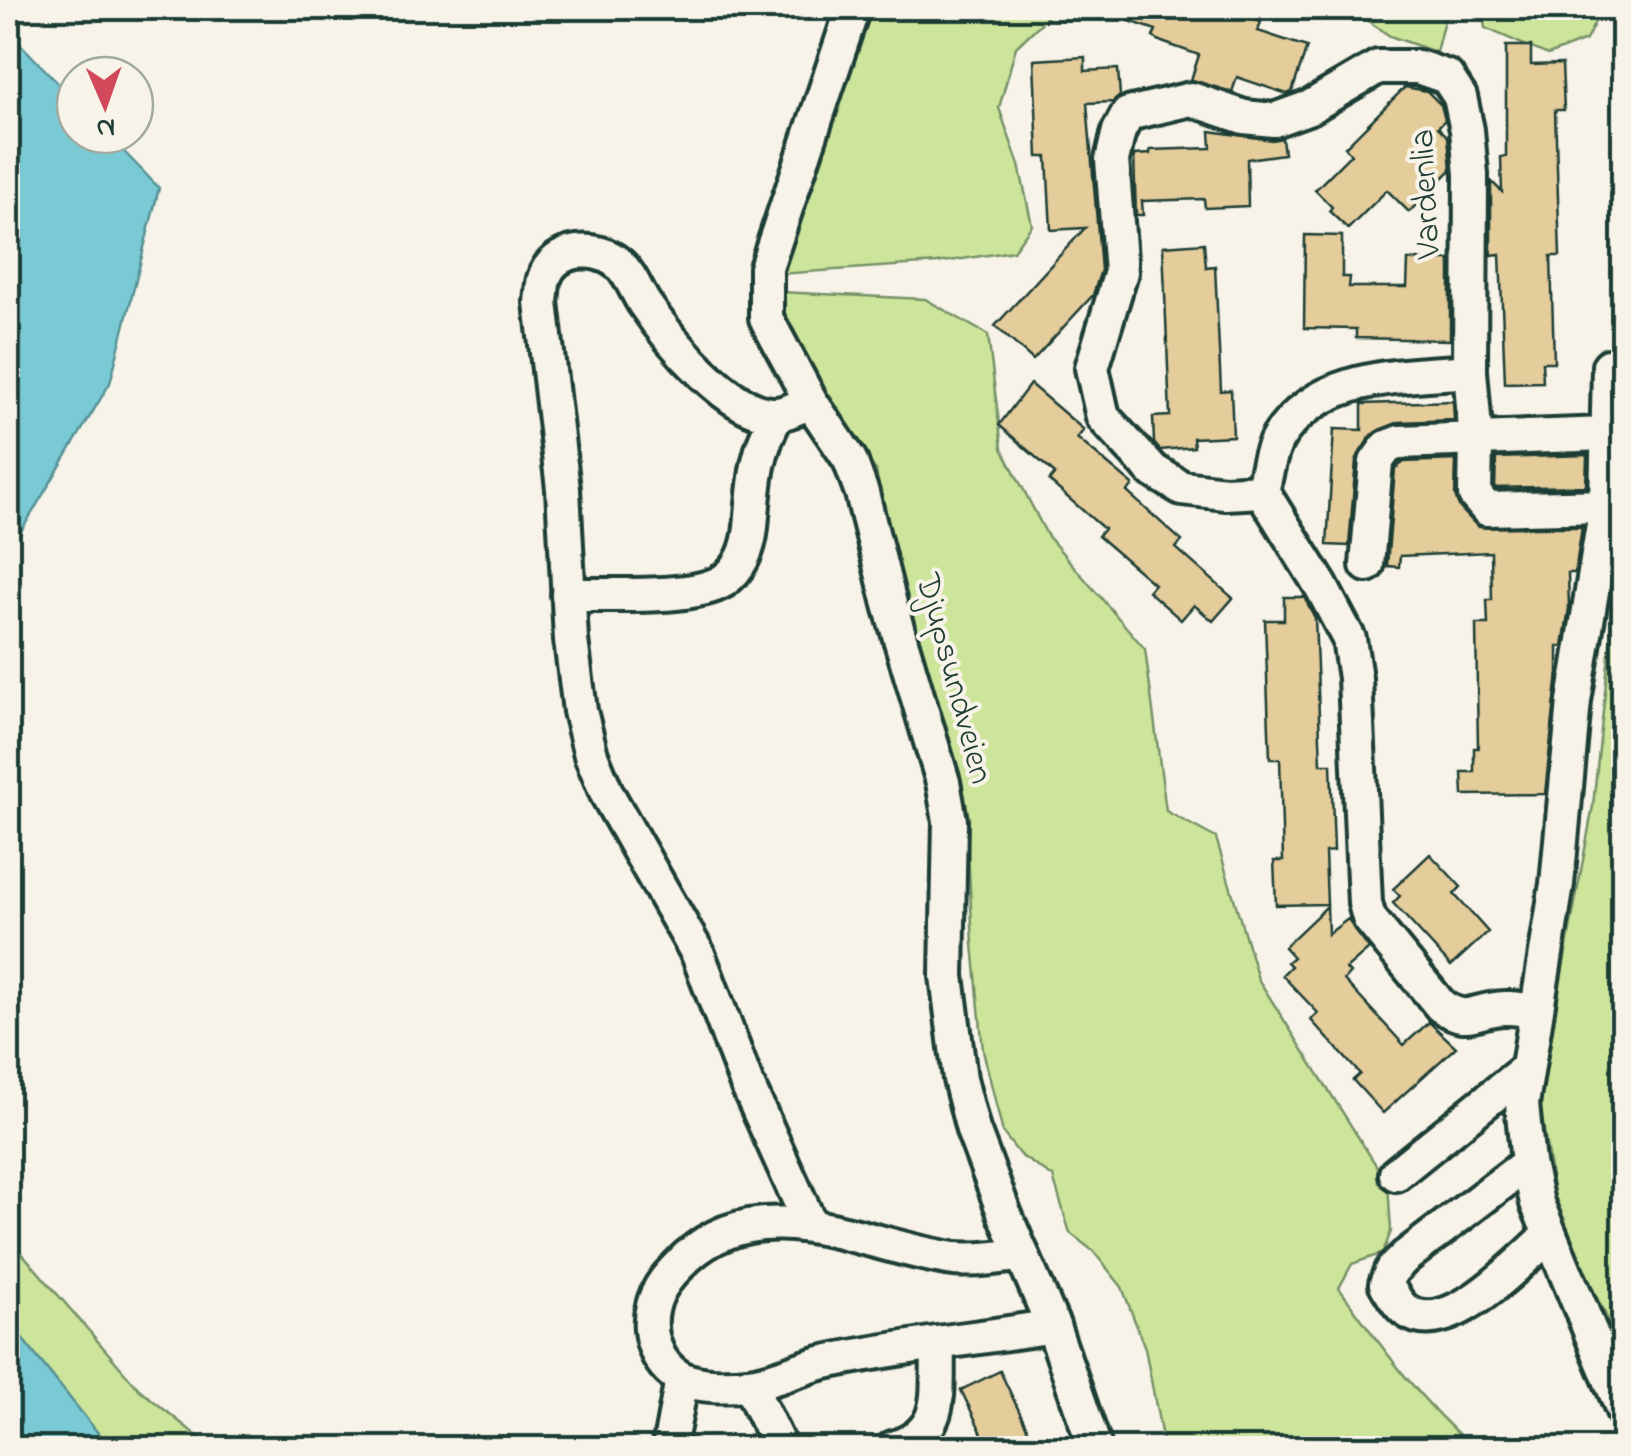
<svg xmlns="http://www.w3.org/2000/svg" width="1631" height="1456" font-family="'Indie Flower',sans-serif">
<style>
.green{fill:#cde59a;stroke:#769167;stroke-width:2.5}
.water{fill:#7acad5;stroke:#569295;stroke-width:2.5}
.building{fill:#e5cc9b;stroke:#1f3d34;stroke-width:2.5}
.lines{fill:none;stroke-linecap:round;stroke-linejoin:round}
.minor-casing{stroke:#1f3d34;stroke-width:40}
.minor{stroke:#f7f3e8;stroke-width:32}
.labels{text-anchor:middle;dominant-baseline:central;stroke-width:8;stroke-linejoin:round;paint-order:stroke}
.street-label{font-size:35px;fill:#1f3d34;stroke:#f7f3e8}
</style>
<rect width="100%" height="100%" fill="#f7f3e8"/>
<filter id="ink" filterUnits="userSpaceOnUse"><feTurbulence type="fractalNoise" baseFrequency=".01" numOctaves="2"/><feDisplacementMap in="SourceGraphic" scale="20" xChannelSelector="R" yChannelSelector="G"/><feConvolveMatrix kernelMatrix="1 2 1 2 8 2 1 2 1" color-interpolation-filters="sRGB"/></filter>
<g filter="url(#ink)">
<g class="green">
<path d="M 862,8 L 1057,8 L 1016,47 L 999,108 L 1019,165 L 1032,225 L 1013,251 L 937,263 L 779,274 Z"/>
<path d="M 1349,8 L 1447,8 L 1436,52 L 1390,36 Z"/>
<path d="M 1482,8 L 1601,8 L 1601,10 L 1586,40 L 1548,55 L 1485,28 Z"/>
<path d="M 779,292 L 925,299 L 988,335 L 1002,448 L 1047,535 L 1145,649 L 1166,811 L 1216,838 L 1258,979 L 1388,1184 L 1391,1231 L 1383,1253 L 1352,1264 L 1339,1288 C 1380,1345 1421,1403 1474,1448 L 1164,1448 L 1145,1348 L 1122,1287 L 1093,1251 L 1070,1233 L 1053,1177 L 1020,1155 L 1003,1133 L 983,1050 L 973,944 L 967,831 L 947,727 L 897,593 L 876,470 L 806,392 L 779,352 Z"/>
<path d="M 1623,521 L 1623,1359 L 1604,1311 L 1560,1233 L 1539,1098 L 1593,806 Z"/>
<path d="M 8,1224 L 15,1245 L 139,1389 L 212,1448 L 110,1448 L 8,1321 Z"/>
</g>
<g class="water">
<path d="M 8,31 L 75,101 L 75,135 L 108,135 L 159,188 L 110,383 L 8,553 Z"/>
<path d="M 8,1321 L 110,1448 L 8,1448 Z"/>
</g>
<g class="building">
<path d="M 1100,8 L 1219,8 L 1261,22 L 1258,31 L 1307,47 L 1292,92 L 1287,94 L 1237,77 L 1232,92 L 1191,80 L 1199,55 L 1162,42 L 1153,37 L 1156,30 L 1100,11 Z"/>
<path d="M 1506,46 L 1531,46 L 1531,65 L 1562,64 L 1564,110 L 1555,110 L 1560,256 L 1551,256 L 1554,362 L 1542,362 L 1543,382 L 1505,383 L 1500,254 L 1491,255 L 1491,181 L 1502,192 L 1501,157 L 1506,156 Z"/>
<path d="M 1085,57 L 1085,71 L 1118,69 L 1120,96 L 1113,102 L 1087,103 L 1101,270 L 1093,295 L 1033,360 L 995,326 L 1085,228 L 1051,230 L 1047,157 L 1038,157 L 1034,60 Z"/>
<path d="M 1405,87 L 1427,91 L 1441,105 L 1445,120 L 1438,127 L 1448,137 L 1451,170 L 1409,212 L 1387,190 L 1348,229 L 1329,211 L 1332,207 L 1315,190 L 1351,154 L 1345,147 Z"/>
<path d="M 1210,131 L 1272,140 L 1282,138 L 1284,154 L 1247,159 L 1248,206 L 1205,208 L 1204,199 L 1142,201 L 1143,215 L 1136,215 L 1134,155 L 1150,154 L 1150,150 L 1211,148 Z"/>
<path d="M 1305,235 L 1342,236 L 1342,277 L 1350,277 L 1349,287 L 1407,287 L 1408,260 L 1450,260 L 1450,340 L 1356,338 L 1356,329 L 1304,328 Z"/>
<path d="M 1204,243 L 1206,267 L 1215,266 L 1221,391 L 1231,390 L 1233,436 L 1193,438 L 1194,447 L 1160,450 L 1154,443 L 1153,417 L 1170,416 L 1163,246 Z"/>
<path d="M 1030,384 L 1084,430 L 1077,438 L 1133,485 L 1127,492 L 1182,541 L 1176,548 L 1233,598 L 1213,621 L 1194,605 L 1181,620 L 1148,591 L 1154,584 L 1098,536 L 1104,529 L 1049,481 L 1055,474 L 999,425 Z"/>
<path d="M 1453,401 L 1454,420 L 1399,422 L 1371,435 L 1356,460 L 1349,546 L 1327,545 L 1334,429 L 1362,430 L 1362,404 Z"/>
<path d="M 1587,455 L 1586,486 L 1495,488 L 1496,458 Z"/>
<path d="M 1456,460 L 1455,496 L 1460,508 L 1478,527 L 1582,527 L 1575,573 L 1568,573 L 1569,608 L 1563,646 L 1558,646 L 1558,672 L 1545,794 L 1463,795 L 1462,772 L 1474,772 L 1474,748 L 1478,748 L 1476,624 L 1488,624 L 1487,600 L 1492,600 L 1491,552 L 1400,556 L 1399,567 L 1387,566 L 1395,469 L 1404,462 Z"/>
<path d="M 1284,597 L 1304,597 L 1315,618 L 1321,764 L 1331,764 L 1334,851 L 1325,852 L 1327,904 L 1276,905 L 1274,861 L 1283,861 L 1280,759 L 1270,759 L 1265,620 L 1284,620 Z"/>
<path d="M 1430,854 L 1461,887 L 1454,894 L 1488,932 L 1451,966 L 1393,903 L 1400,896 L 1393,889 Z"/>
<path d="M 1327,906 L 1328,934 L 1348,919 L 1369,949 L 1346,969 L 1350,973 L 1344,980 L 1404,1045 L 1429,1022 L 1456,1047 L 1383,1113 L 1353,1080 L 1360,1074 L 1311,1020 L 1318,1013 L 1282,975 L 1291,966 L 1287,962 L 1293,957 L 1284,947 Z"/>
<path d="M 1000,1371 L 1030,1434 L 1001,1448 L 989,1448 L 961,1390 Z"/>
</g>
<g class="lines">
<g class="minor-casing">
<g id="minor">
<path d="M 853,8 L 766,268 L 766,318 L 811,402 L 850,460 L 862,493 L 891,608 L 943,782 L 950,821 L 947,976 L 960,1079 L 973,1130 L 1005,1215 L 1053,1326 L 1095,1448"/>
<path d="M 1609,366 L 1606,506 L 1574,701 L 1557,884 L 1522,1104 L 1528,1163 L 1537,1203 L 1624,1413"/>
<path d="M 1470,371 C 1401,377 1319,373 1278,438 C 1269,453 1267,474 1262,491 L 1225,493 L 1182,488 L 1152,470 L 1103,417 L 1092,368 L 1121,272 L 1112,160 L 1119,131 L 1128,114 L 1191,99 L 1244,117 L 1274,120 L 1310,107 L 1378,67 L 1418,67 L 1447,77 L 1460,97 L 1467,130 L 1471,174 L 1470,371 L 1476,441 L 1475,495 L 1487,509 L 1606,506"/>
<path d="M 1262,491 L 1321,586 L 1349,639 L 1355,678 L 1365,903 L 1369,918 L 1441,1006 C 1466,1022 1469,1013 1495,1009 C 1507,1006 1523,1010 1536,1011"/>
<path d="M 1367,565 L 1376,462 L 1387,447 L 1400,442 L 1605,434"/>
<path d="M 568,595 C 606,594 693,600 723,581 C 741,569 749,548 751,527 C 755,483 755,455 777,415"/>
<path d="M 1528,1163 L 1405,1257 L 1391,1271 L 1386,1284 C 1391,1292 1397,1304 1405,1310 C 1448,1342 1519,1261 1550,1235"/>
<path d="M 1396,1174 L 1525,1070"/>
<path d="M 810,1224 L 746,1082 L 698,954 L 607,794 L 591,755 L 580,711 L 571,640 L 563,489 L 541,302 C 542,295 542,286 544,279 C 553,247 597,244 619,264 C 630,274 636,290 644,303 C 666,336 731,416 775,414 C 786,414 801,406 811,402"/>
<path d="M 1022,1254 C 999,1258 977,1261 954,1259 C 868,1248 764,1186 687,1257 C 672,1272 658,1285 653,1306 C 646,1332 656,1365 681,1378 C 699,1387 730,1386 749,1384 C 774,1381 797,1369 821,1363 C 897,1346 977,1339 1053,1326"/>
<path d="M 749,1384 L 780,1448"/>
<path d="M 669,1448 L 682,1379"/>
<path d="M 893,1448 C 947,1432 936,1392 938,1345"/>
</g>
</g>
<use href="#minor" class="minor"/>
</g>
</g>
<g class="labels">
<g class="street-label">
<text transform="translate(1427 194) rotate(-93)">Vardenlia</text>
<text transform="translate(953 679) rotate(75)">Djupsundveien</text>
</g>
</g>
<rect width="1631" height="1456" fill="none" stroke="#f7f3e8" stroke-width="40"/>
<rect x="20" y="20" width="1591" height="1416" fill="none" stroke="#1f3d34" stroke-width="4" filter="url(#ink)"/>
<g transform="translate(105 105) rotate(178)"><circle r="48" fill="#f7f3e8" stroke="#a1aaa0" stroke-width="2.5"/>
<path d="M0-8L18 38L0 25L-18 38Z" fill="#d1495b"/>
<text y="-15" font-size="28" font-weight="bold" text-anchor="middle" fill="#1f3d34">N</text>
</g>
</svg>
